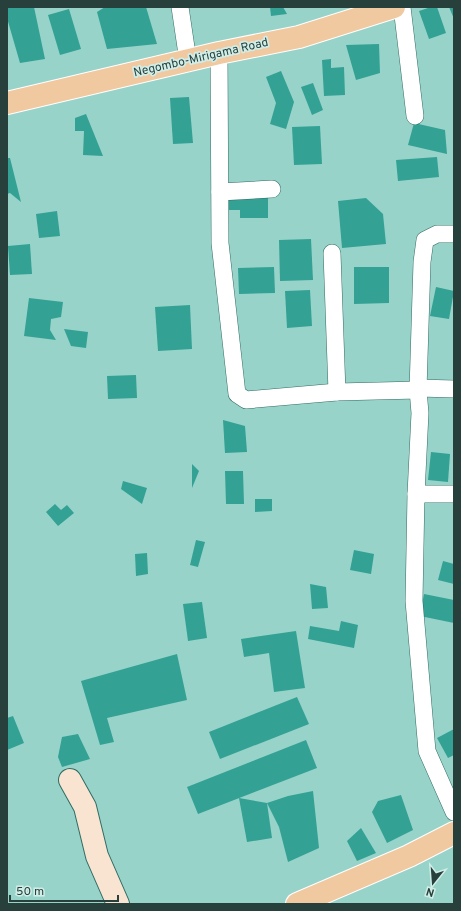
<svg xmlns="http://www.w3.org/2000/svg" width="461" height="911" font-family="Overpass,sans-serif">
<style>
.building{fill:#33a194}
.lines{fill:none;stroke-linecap:round;stroke-linejoin:round}
.street-casing{stroke:#316c64;stroke-width:18}
.secondary-casing{stroke:#316c64;stroke-width:24}
.primary-casing{stroke:#fff;stroke-width:24}
.street{stroke:#fff;stroke-width:17}
.secondary{stroke:#f8e4d0;stroke-width:22}
.primary{stroke:#f1c9a1;stroke-width:22}
.labels{text-anchor:middle;dominant-baseline:central;stroke-width:3.5;stroke-linejoin:round;paint-order:stroke}
.street-label{font-size:12px;fill:#27403c;stroke:#d0ede8}
</style>
<rect width="100%" height="100%" fill="#98d3ca"/>
<g class="building">
<path d="M 15,7 L 34,7 L 45,59 L 20,63 L 7,18 L 7,8 Z"/>
<path d="M 105,7 L 146,7 L 157,44 L 107,49 L 97,12 Z"/>
<path d="M 270,7 L 283,7 L 287,14 L 271,16 Z"/>
<path d="M 431,7 L 437,7 L 446,33 L 429,39 L 419,11 Z"/>
<path d="M 449,7 L 454,7 L 454,19 Z"/>
<path d="M 69,9 L 81,49 L 60,55 L 48,15 Z"/>
<path d="M 379,44 L 380,73 L 356,80 L 346,45 Z"/>
<path d="M 331,59 L 331,68 L 344,67 L 345,95 L 324,96 L 322,60 Z"/>
<path d="M 281,71 L 294,102 L 286,129 L 270,124 L 276,103 L 266,77 Z"/>
<path d="M 313,83 L 323,110 L 312,115 L 301,87 Z"/>
<path d="M 189,97 L 193,143 L 173,144 L 170,98 Z"/>
<path d="M 86,114 L 103,156 L 83,155 L 84,131 L 75,131 L 75,118 Z"/>
<path d="M 414,123 L 445,130 L 447,154 L 408,145 Z"/>
<path d="M 320,126 L 322,164 L 294,165 L 292,127 Z"/>
<path d="M 437,157 L 439,177 L 398,181 L 396,160 Z"/>
<path d="M 7,158 L 10,158 L 21,202 L 10,193 L 7,194 Z"/>
<path d="M 229,194 L 268,194 L 268,218 L 240,218 L 240,210 L 229,210 Z"/>
<path d="M 366,198 L 383,214 L 386,244 L 342,248 L 338,201 Z"/>
<path d="M 57,211 L 60,236 L 39,238 L 36,214 Z"/>
<path d="M 311,239 L 313,280 L 280,281 L 279,240 Z"/>
<path d="M 30,244 L 32,274 L 10,275 L 8,246 Z"/>
<path d="M 274,267 L 275,293 L 239,294 L 238,268 Z"/>
<path d="M 354,267 L 389,267 L 389,303 L 354,304 Z"/>
<path d="M 436,287 L 454,291 L 449,319 L 430,316 Z"/>
<path d="M 310,290 L 312,326 L 287,328 L 285,291 Z"/>
<path d="M 29,298 L 63,302 L 61,317 L 51,319 L 50,330 L 56,340 L 24,336 Z"/>
<path d="M 190,305 L 192,349 L 158,351 L 155,307 Z"/>
<path d="M 64,329 L 88,332 L 86,348 L 71,346 Z"/>
<path d="M 136,375 L 137,398 L 108,399 L 107,376 Z"/>
<path d="M 223,420 L 245,426 L 247,452 L 225,453 Z"/>
<path d="M 431,452 L 450,454 L 448,482 L 428,480 Z"/>
<path d="M 192,464 L 199,471 L 192,488 Z"/>
<path d="M 225,471 L 243,471 L 244,504 L 226,504 Z"/>
<path d="M 123,481 L 147,488 L 142,504 L 121,489 Z"/>
<path d="M 255,499 L 272,499 L 272,511 L 255,512 Z"/>
<path d="M 55,504 L 61,510 L 67,505 L 74,513 L 58,526 L 46,512 Z"/>
<path d="M 196,540 L 205,542 L 198,567 L 190,565 Z"/>
<path d="M 354,550 L 374,554 L 371,574 L 350,570 Z"/>
<path d="M 147,553 L 148,574 L 136,576 L 135,554 Z"/>
<path d="M 443,561 L 454,564 L 454,584 L 438,580 Z"/>
<path d="M 310,584 L 326,587 L 328,608 L 312,609 Z"/>
<path d="M 424,594 L 454,600 L 454,623 L 420,616 Z"/>
<path d="M 202,602 L 207,638 L 188,641 L 183,604 Z"/>
<path d="M 341,621 L 358,625 L 354,648 L 308,639 L 310,626 L 339,631 Z"/>
<path d="M 296,631 L 305,688 L 274,692 L 269,653 L 244,657 L 241,639 Z"/>
<path d="M 177,654 L 187,700 L 107,718 L 114,742 L 100,745 L 81,681 Z"/>
<path d="M 297,697 L 309,724 L 220,759 L 209,732 Z"/>
<path d="M 13,716 L 24,743 L 7,750 L 7,718 Z"/>
<path d="M 454,729 L 454,755 L 448,758 L 437,738 Z"/>
<path d="M 78,734 L 90,759 L 62,767 L 58,757 L 62,737 Z"/>
<path d="M 306,740 L 317,768 L 198,814 L 187,787 Z"/>
<path d="M 313,791 L 319,848 L 288,862 L 279,827 L 267,803 L 288,796 Z"/>
<path d="M 401,795 L 413,830 L 387,843 L 372,812 L 378,801 Z"/>
<path d="M 239,798 L 267,803 L 272,838 L 247,842 Z"/>
<path d="M 361,828 L 376,853 L 357,861 L 347,841 Z"/>
</g>
<g class="lines">
<g class="street-casing">
<g id="street">
<path d="M 180,7 L 188,61"/>
<path d="M 402,7 L 415,116"/>
<path d="M 219,53 L 220,243 L 237,394 L 246,400 L 337,392 L 418,390 L 420,413 L 416,494 L 454,494"/>
<path d="M 220,192 L 272,189"/>
<path d="M 332,253 L 337,392"/>
<path d="M 418,388 L 454,389"/>
<path d="M 418,390 L 422,262 L 425,240 L 437,234 L 454,234"/>
<path d="M 416,494 L 414,601 L 427,751 L 454,812"/>
</g>
</g>
<g class="secondary-casing">
<path id="secondary" d="M 70,780 L 85,807 L 97,856 L 118,904"/>
</g>
<g class="primary-casing">
<g id="primary">
<path d="M 7,103 L 219,53 L 299,37 L 394,7"/>
<path d="M 297,904 L 409,856 L 454,833"/>
</g>
</g>
<use href="#street" class="street"/>
<use href="#secondary" class="secondary"/>
<use href="#primary" class="primary"/>
</g>
<g class="labels">
<g class="street-label">
<text transform="translate(201 58) rotate(-13)">Negombo-Mirigama Road</text>
</g>
</g>
<rect width="461" height="911" fill="none" stroke="#27403c" stroke-width="16"/>
<g transform="translate(433 883) rotate(197)" stroke="#d0ede8" stroke-width="3" paint-order="stroke">
<path d="M0-3L7 15L0 10L-7 15Z" fill="#27403c"/>
<text y="-6" font-size="11" font-weight="bold" text-anchor="middle" fill="#27403c">N</text>
</g>
<path d="M10 895v6h108v-6" fill="none" stroke="#27403c" stroke-width="2"/>
<text x="16" y="895" font-size="12" fill="#27403c" stroke="#d0ede8" stroke-width="3" paint-order="stroke">50 m</text>
</svg>
